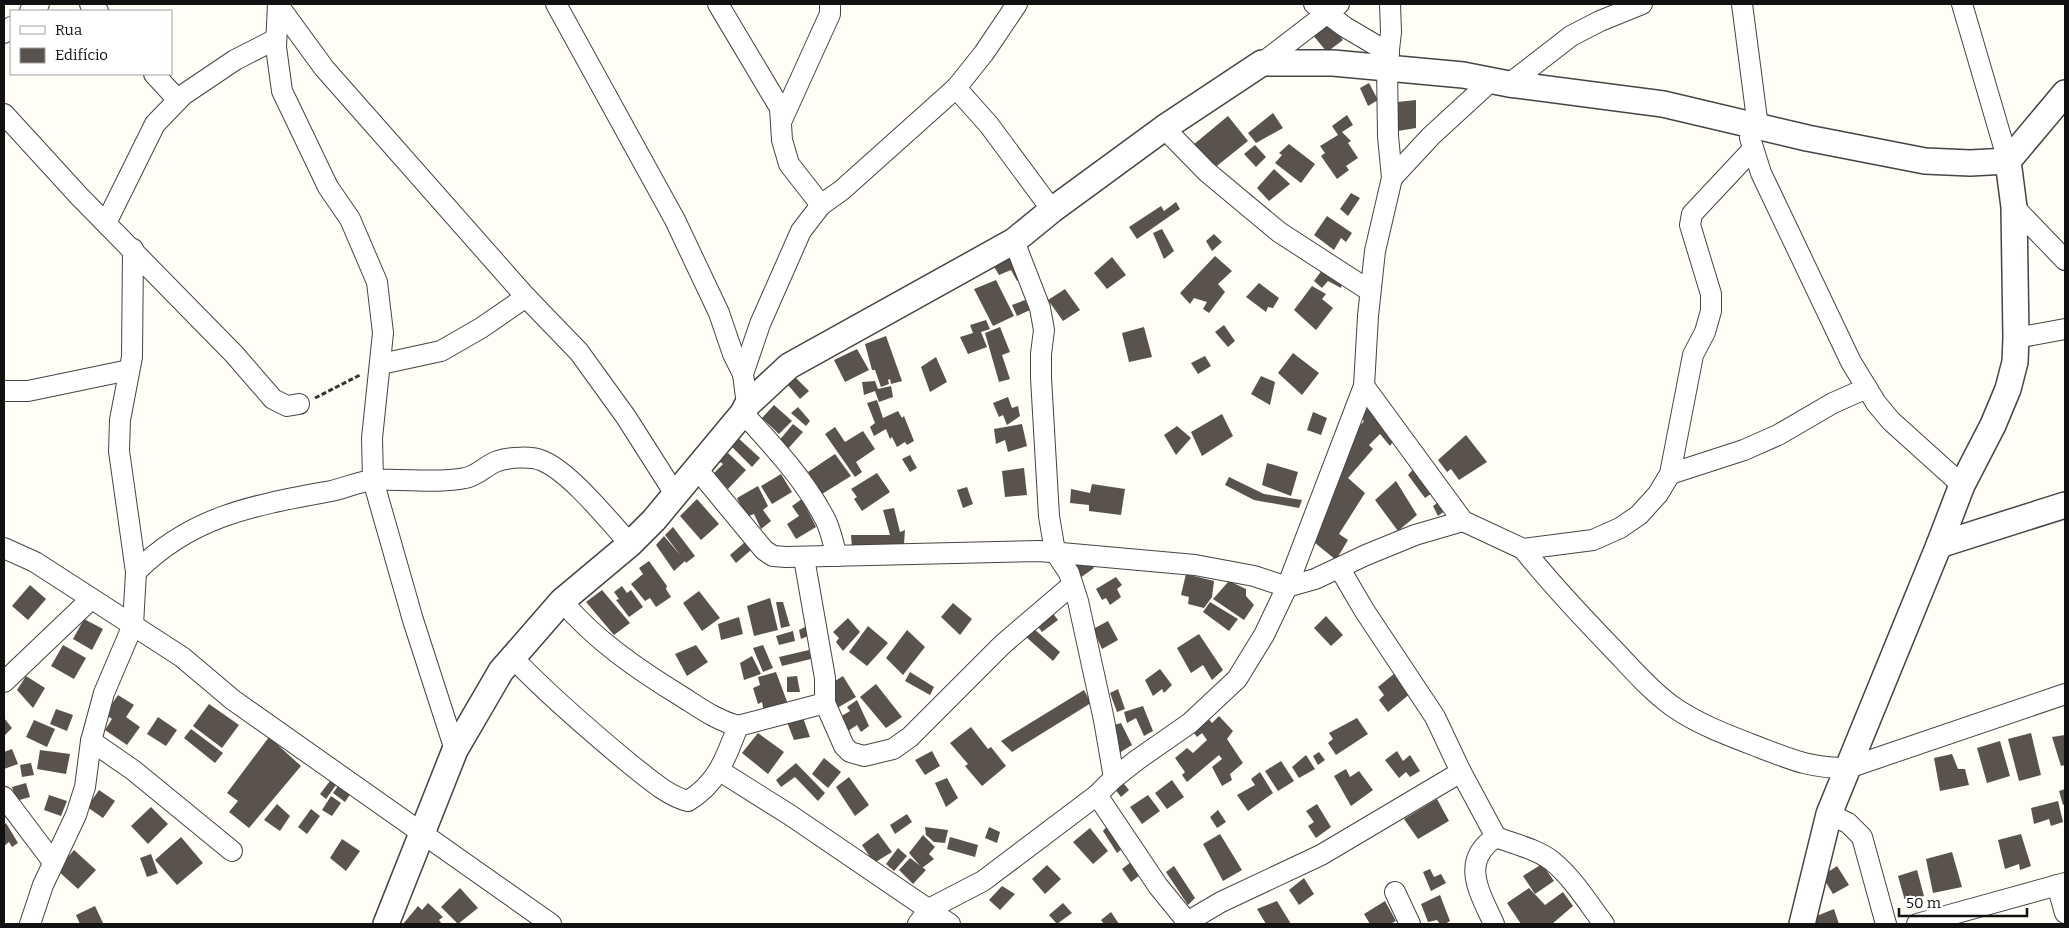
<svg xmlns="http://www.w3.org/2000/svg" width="2069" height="928" font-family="Bitter,serif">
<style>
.building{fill:#5a524d}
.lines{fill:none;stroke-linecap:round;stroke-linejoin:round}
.minor-casing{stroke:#444;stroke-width:22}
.tertiary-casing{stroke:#444;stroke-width:28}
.path{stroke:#333;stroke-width:3;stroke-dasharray:5 2.5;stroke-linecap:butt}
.minor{stroke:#fff;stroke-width:20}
.tertiary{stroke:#fff;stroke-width:25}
</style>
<rect width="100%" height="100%" fill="#fffdf5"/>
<g class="building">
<path d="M 1328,22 L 1343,40 L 1327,52 L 1312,34 Z"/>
<path d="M 1369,83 L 1378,100 L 1368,106 L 1360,88 Z"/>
<path d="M 1416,100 L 1416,128 L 1398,131 L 1397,102 Z"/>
<path d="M 1273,113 L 1283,128 L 1256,143 L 1248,133 Z"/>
<path d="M 1347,115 L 1353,125 L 1342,132 L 1351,141 L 1348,143 L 1358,158 L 1346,166 L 1349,170 L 1337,179 L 1321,156 L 1325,153 L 1320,146 L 1338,135 L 1332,126 Z"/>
<path d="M 1228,116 L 1248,141 L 1213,169 L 1193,145 Z"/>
<path d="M 1289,144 L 1315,164 L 1301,183 L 1275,163 L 1282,155 L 1279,153 Z"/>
<path d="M 1255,145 L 1266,157 L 1256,167 L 1244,154 Z"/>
<path d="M 1274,169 L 1290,184 L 1269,201 L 1257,188 Z"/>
<path d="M 1351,193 L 1360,198 L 1348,216 L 1340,209 Z"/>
<path d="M 1176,202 L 1180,209 L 1137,239 L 1129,227 L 1161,206 L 1164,211 Z"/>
<path d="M 1327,216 L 1352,233 L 1346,242 L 1341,238 L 1334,250 L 1314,235 Z"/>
<path d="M 1162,229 L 1174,251 L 1164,259 L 1153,233 Z"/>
<path d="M 1214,234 L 1222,242 L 1212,251 L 1206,241 Z"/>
<path d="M 1013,251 L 1024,277 L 1017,281 L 1011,270 L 999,275 L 990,260 Z"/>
<path d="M 1215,256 L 1232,271 L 1218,284 L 1225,292 L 1209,313 L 1203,309 L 1207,302 L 1194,298 L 1190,304 L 1180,293 Z"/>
<path d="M 1112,257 L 1126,275 L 1107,289 L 1094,273 Z"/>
<path d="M 1325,266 L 1343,278 L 1341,288 L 1328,281 L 1322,288 L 1314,281 Z"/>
<path d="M 996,280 L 1014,316 L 993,326 L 974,289 Z"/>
<path d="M 1259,283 L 1279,298 L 1273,308 L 1268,307 L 1266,312 L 1246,297 Z"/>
<path d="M 1312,286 L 1326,294 L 1322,299 L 1333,308 L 1316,330 L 1294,310 Z"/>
<path d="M 1065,289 L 1080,310 L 1063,321 L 1048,300 Z"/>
<path d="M 1025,300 L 1030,310 L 1017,316 L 1012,305 Z"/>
<path d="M 986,320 L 990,329 L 981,332 L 987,347 L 968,354 L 960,337 L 973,333 L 970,325 Z"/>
<path d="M 1224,325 L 1235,341 L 1228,347 L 1215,332 Z"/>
<path d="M 1000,327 L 1010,352 L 1002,355 L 1010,379 L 999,382 L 985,333 Z"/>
<path d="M 1144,327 L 1152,357 L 1129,362 L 1122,333 Z"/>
<path d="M 886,336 L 902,381 L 891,384 L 890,379 L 888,380 L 889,384 L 881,387 L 875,370 L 872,370 L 865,344 Z"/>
<path d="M 857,349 L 869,370 L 845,382 L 834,360 Z"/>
<path d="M 1293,353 L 1319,373 L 1302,395 L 1278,373 Z"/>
<path d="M 1205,356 L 1211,366 L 1198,374 L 1191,363 Z"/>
<path d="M 936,357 L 947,382 L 930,392 L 921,367 Z"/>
<path d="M 1261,376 L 1275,382 L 1270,405 L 1251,394 Z"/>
<path d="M 796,378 L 809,391 L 800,399 L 788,385 Z"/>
<path d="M 875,381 L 878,389 L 891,386 L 893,397 L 879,402 L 875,391 L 864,395 L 862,382 Z"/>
<path d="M 1008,397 L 1012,408 L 1018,406 L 1020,416 L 1007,425 L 1003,415 L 999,417 L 993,403 Z"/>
<path d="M 877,400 L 883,418 L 898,411 L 902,418 L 904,416 L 914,441 L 907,445 L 905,442 L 897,447 L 892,437 L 890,439 L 886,429 L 874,436 L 870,427 L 875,423 L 867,403 Z"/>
<path d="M 774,405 L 792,421 L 779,434 L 762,418 Z"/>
<path d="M 798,407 L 810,421 L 806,426 L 791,413 Z"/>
<path d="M 1367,409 L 1381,419 L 1396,437 L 1390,446 L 1380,434 L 1369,445 L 1373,449 L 1348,478 L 1365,493 L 1339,534 L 1348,540 L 1336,560 L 1309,538 L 1351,437 L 1364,421 L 1360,417 Z"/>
<path d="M 1313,412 L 1327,418 L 1321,435 L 1307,430 Z"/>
<path d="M 1222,414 L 1233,436 L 1202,456 L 1191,432 Z"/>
<path d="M 793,424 L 803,432 L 786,451 L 777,443 Z"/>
<path d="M 1022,424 L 1027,446 L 1008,452 L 1005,440 L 996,444 L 994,429 Z"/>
<path d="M 1177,426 L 1191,438 L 1176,455 L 1164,435 Z"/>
<path d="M 835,427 L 845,442 L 863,431 L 875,449 L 856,462 L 862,472 L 855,477 L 825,434 Z"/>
<path d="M 1466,435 L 1487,462 L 1459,480 L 1451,469 L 1447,472 L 1438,460 Z"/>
<path d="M 736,436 L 760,458 L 752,467 L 729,444 Z"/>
<path d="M 728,453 L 746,470 L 728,489 L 714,473 L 723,464 L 719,461 Z"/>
<path d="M 835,454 L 851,476 L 822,494 L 808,472 Z"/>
<path d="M 910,455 L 917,468 L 910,472 L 902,459 Z"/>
<path d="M 1267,463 L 1298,472 L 1291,496 L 1262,485 Z"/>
<path d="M 1416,466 L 1435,491 L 1425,498 L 1408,475 Z"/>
<path d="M 1024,468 L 1027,495 L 1005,497 L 1002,471 Z"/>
<path d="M 877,473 L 890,492 L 862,511 L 854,499 L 857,497 L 851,489 Z"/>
<path d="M 781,474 L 792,492 L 772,504 L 761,486 Z"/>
<path d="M 1229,477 L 1264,494 L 1302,500 L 1299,508 L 1254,500 L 1225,485 Z"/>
<path d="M 1396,481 L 1417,515 L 1398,531 L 1375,500 Z"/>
<path d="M 1092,484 L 1125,489 L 1121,515 L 1089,511 L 1089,505 L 1070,503 L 1071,489 L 1090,493 Z"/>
<path d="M 758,486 L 768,506 L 763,510 L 771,521 L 761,529 L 754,514 L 746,517 L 737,498 Z"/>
<path d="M 967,487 L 973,504 L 963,508 L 957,490 Z"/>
<path d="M 697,499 L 719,524 L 701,540 L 680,516 Z"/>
<path d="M 802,499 L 816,527 L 796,539 L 787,524 L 799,516 L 792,506 Z"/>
<path d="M 1440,501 L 1446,510 L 1438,516 L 1433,506 Z"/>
<path d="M 894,508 L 900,532 L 905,530 L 904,544 L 852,549 L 851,535 L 890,535 L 883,510 Z"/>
<path d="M 673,527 L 695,556 L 686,563 L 685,561 L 674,571 L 656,545 L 664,536 L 681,556 L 665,535 Z"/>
<path d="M 745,542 L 751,550 L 736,563 L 730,555 Z"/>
<path d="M 1087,560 L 1094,568 L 1080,578 L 1071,565 Z"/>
<path d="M 649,561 L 667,586 L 666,589 L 671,597 L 656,607 L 650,598 L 645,601 L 631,584 L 643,574 L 639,568 Z"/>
<path d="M 1186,574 L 1214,581 L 1212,597 L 1204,608 L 1188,604 L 1189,597 L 1181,595 Z"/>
<path d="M 1116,577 L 1122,585 L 1117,589 L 1121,597 L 1110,605 L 1106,598 L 1102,600 L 1096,589 Z"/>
<path d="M 1229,581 L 1246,589 L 1246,596 L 1254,605 L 1244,620 L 1213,599 Z"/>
<path d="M 30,585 L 46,599 L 28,620 L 12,606 Z"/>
<path d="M 622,586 L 627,593 L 631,590 L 643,607 L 629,617 L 616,600 L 619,599 L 614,592 Z"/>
<path d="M 602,590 L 630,623 L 614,635 L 586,602 Z"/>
<path d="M 699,591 L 720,618 L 702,631 L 683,603 Z"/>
<path d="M 770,598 L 778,630 L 754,636 L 747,606 Z"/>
<path d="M 776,602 L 783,602 L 790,626 L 781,628 Z"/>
<path d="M 1210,602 L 1238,619 L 1229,631 L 1203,612 Z"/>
<path d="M 953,603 L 972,619 L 960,635 L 941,617 Z"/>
<path d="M 1051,611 L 1058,620 L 1042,632 L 1036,624 Z"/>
<path d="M 1326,616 L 1343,635 L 1331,646 L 1314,628 Z"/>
<path d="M 739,617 L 743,634 L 721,640 L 718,624 Z"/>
<path d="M 848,618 L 860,632 L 843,651 L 836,642 L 839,638 L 833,632 Z"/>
<path d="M 84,619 L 103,629 L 92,650 L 73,639 Z"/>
<path d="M 1108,621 L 1118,640 L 1102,649 L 1093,629 Z"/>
<path d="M 807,626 L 808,636 L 801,639 L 799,630 Z"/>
<path d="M 868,626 L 888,643 L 867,666 L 849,652 Z"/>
<path d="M 1033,628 L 1060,652 L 1053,661 L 1025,636 Z"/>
<path d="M 907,630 L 925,647 L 903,675 L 886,658 Z"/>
<path d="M 793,631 L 795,641 L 779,645 L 776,636 Z"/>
<path d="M 1199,634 L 1223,670 L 1212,680 L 1203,665 L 1191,673 L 1177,648 Z"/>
<path d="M 63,645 L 86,658 L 74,679 L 51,666 Z"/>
<path d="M 696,645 L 708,662 L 687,676 L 675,654 Z"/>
<path d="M 763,645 L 773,668 L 763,672 L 753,648 Z"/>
<path d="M 809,650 L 811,659 L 782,666 L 779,657 Z"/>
<path d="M 752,656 L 761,674 L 744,680 L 740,663 Z"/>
<path d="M 1160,669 L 1172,685 L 1164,693 L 1162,689 L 1153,696 L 1145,680 Z"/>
<path d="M 776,672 L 789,707 L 764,712 L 762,702 L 758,704 L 753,688 L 760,685 L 758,677 Z"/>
<path d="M 910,672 L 934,687 L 930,695 L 905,681 Z"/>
<path d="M 1395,673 L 1411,693 L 1388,712 L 1379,700 L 1384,695 L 1378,687 Z"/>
<path d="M 26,676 L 45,688 L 33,708 L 17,690 Z"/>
<path d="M 797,676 L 800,692 L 787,692 L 787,677 Z"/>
<path d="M 843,676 L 856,697 L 832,711 L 827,686 Z"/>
<path d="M 876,684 L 902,717 L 886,728 L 860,697 Z"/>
<path d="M 1118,689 L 1125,709 L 1117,712 L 1110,693 Z"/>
<path d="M 1084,690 L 1091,703 L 1012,752 L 1001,741 Z"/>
<path d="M 118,695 L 134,705 L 126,717 L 140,727 L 127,745 L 105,730 L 112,719 L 105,714 Z"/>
<path d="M 857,700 L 869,726 L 861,732 L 857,725 L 848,731 L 840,717 L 850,711 L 847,707 Z"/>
<path d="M 209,704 L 239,725 L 222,748 L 193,726 Z"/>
<path d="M 1143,706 L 1153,731 L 1144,736 L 1136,718 L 1127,723 L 1124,712 Z"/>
<path d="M 56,709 L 73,715 L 67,731 L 50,724 Z"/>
<path d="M 802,715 L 810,737 L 794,740 L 787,722 Z"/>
<path d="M 1206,716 L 1212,723 L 1219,716 L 1233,731 L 1227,739 L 1243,763 L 1230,774 L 1232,780 L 1222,786 L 1212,767 L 1222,759 L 1219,755 L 1187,782 L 1182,775 L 1185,772 L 1175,758 L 1187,748 L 1193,753 L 1207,740 L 1202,733 L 1197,737 L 1191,729 Z"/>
<path d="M 158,717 L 177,730 L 166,746 L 147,734 Z"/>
<path d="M 4,718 L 12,728 L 4,736 Z"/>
<path d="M 1357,718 L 1368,734 L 1336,755 L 1328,743 L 1333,739 L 1329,733 Z"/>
<path d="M 34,720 L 55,729 L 47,747 L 26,737 Z"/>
<path d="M 1121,723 L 1132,745 L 1116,755 L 1108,727 Z"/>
<path d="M 971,727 L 988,749 L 991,747 L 1006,766 L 982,786 L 965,766 L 968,764 L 950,743 Z"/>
<path d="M 191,729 L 223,753 L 215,763 L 184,738 Z"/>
<path d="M 758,733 L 784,752 L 768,774 L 742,753 Z"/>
<path d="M 2031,733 L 2041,775 L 2019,781 L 2008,739 Z"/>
<path d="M 2065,735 L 2065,765 L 2061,766 L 2052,737 Z"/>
<path d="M 269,737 L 301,766 L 249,828 L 229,812 L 238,801 L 227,793 Z"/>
<path d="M 2000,741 L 2010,776 L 1987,783 L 1977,748 Z"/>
<path d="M 12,749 L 18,764 L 4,769 L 4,752 Z"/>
<path d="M 40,750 L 70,754 L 66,774 L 37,769 Z"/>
<path d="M 932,751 L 940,766 L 925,775 L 915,760 Z"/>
<path d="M 1397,751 L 1403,761 L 1410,755 L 1420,771 L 1410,777 L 1406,772 L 1399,778 L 1385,760 Z"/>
<path d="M 1319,752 L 1325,760 L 1318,765 L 1313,756 Z"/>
<path d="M 1952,754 L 1958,769 L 1965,769 L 1969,785 L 1940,791 L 1934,758 Z"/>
<path d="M 1306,755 L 1315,769 L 1299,778 L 1292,767 Z"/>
<path d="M 824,758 L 841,772 L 828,788 L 812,774 Z"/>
<path d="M 1281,761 L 1294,781 L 1278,791 L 1265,771 Z"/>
<path d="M 31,763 L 34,775 L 22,777 L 20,765 Z"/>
<path d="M 796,763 L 825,793 L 818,801 L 795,777 L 781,787 L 776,780 Z"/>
<path d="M 1346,769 L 1350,777 L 1359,771 L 1373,790 L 1351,806 L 1334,776 Z"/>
<path d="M 1260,772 L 1273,793 L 1248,811 L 1237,795 L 1255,785 L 1251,779 Z"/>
<path d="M 333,777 L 339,781 L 326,799 L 320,794 Z"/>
<path d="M 849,777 L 869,805 L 855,816 L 836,787 Z"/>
<path d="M 947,778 L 958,798 L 946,807 L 935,783 Z"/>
<path d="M 1172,780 L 1184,797 L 1167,809 L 1155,793 Z"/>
<path d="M 341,782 L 353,790 L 345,802 L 333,793 Z"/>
<path d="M 26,783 L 30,797 L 16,801 L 12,787 Z"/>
<path d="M 1124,784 L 1129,790 L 1121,797 L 1115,789 Z"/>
<path d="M 2065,789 L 2065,804 L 2063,805 L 2059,791 Z"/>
<path d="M 99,790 L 115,801 L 103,818 L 87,807 Z"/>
<path d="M 49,795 L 67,801 L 61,816 L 44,810 Z"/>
<path d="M 1148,795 L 1160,811 L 1142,824 L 1130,807 Z"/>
<path d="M 331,796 L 341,803 L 332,816 L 322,810 Z"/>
<path d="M 1437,799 L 1449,821 L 1418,839 L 1404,819 Z"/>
<path d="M 2058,801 L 2063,822 L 2051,826 L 2049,819 L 2034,824 L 2031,808 Z"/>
<path d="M 277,804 L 290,816 L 280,831 L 264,820 Z"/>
<path d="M 1317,804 L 1331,827 L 1316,838 L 1308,826 L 1314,822 L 1306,811 Z"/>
<path d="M 151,807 L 168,824 L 148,844 L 131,826 Z"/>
<path d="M 311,809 L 320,816 L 307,834 L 298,827 Z"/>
<path d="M 1218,810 L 1226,822 L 1217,828 L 1210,817 Z"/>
<path d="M 907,814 L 912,822 L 895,834 L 890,825 Z"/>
<path d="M 6,823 L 18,843 L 12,847 L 9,842 L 4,846 L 4,825 Z"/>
<path d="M 1108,825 L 1123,848 L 1117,853 L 1103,831 Z"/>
<path d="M 925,827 L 948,830 L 945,843 L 934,842 L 926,835 Z"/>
<path d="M 989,827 L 1000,832 L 997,843 L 985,838 Z"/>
<path d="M 1090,828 L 1108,851 L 1093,864 L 1073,842 Z"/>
<path d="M 878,833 L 892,852 L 874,863 L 862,845 Z"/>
<path d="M 1220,834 L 1242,870 L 1223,881 L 1203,844 Z"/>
<path d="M 2021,834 L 2031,866 L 2020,870 L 2019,864 L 2005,869 L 1998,840 Z"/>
<path d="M 923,835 L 935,847 L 929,854 L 934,859 L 922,868 L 909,853 Z"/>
<path d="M 181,837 L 203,863 L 177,885 L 155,860 Z"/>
<path d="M 950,837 L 978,845 L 975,857 L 947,849 Z"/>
<path d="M 342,839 L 360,851 L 346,871 L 330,858 Z"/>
<path d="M 898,848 L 907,856 L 894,871 L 886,864 Z"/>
<path d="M 74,850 L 96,870 L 78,889 L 57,870 Z"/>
<path d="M 1952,852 L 1962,887 L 1933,893 L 1926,859 Z"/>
<path d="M 151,854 L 158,873 L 147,877 L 140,858 Z"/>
<path d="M 910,858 L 926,870 L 913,884 L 899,870 Z"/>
<path d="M 1131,862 L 1140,875 L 1131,882 L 1122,869 Z"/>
<path d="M 1542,864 L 1554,881 L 1535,894 L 1523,876 Z"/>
<path d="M 1047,865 L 1061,879 L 1045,894 L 1032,879 Z"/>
<path d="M 1174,866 L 1195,898 L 1188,905 L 1166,872 Z"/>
<path d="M 1837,866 L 1849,885 L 1833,894 L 1822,876 Z"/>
<path d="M 1430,869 L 1434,877 L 1441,874 L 1446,883 L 1431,891 L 1423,872 Z"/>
<path d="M 1917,870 L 1924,896 L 1905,901 L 1898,876 Z"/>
<path d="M 1304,878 L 1314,894 L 1299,905 L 1289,890 Z"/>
<path d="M 1002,886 L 1015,894 L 1000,910 L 989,900 Z"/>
<path d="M 460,888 L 478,908 L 458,924 L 441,907 Z"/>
<path d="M 1529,888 L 1545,905 L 1563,892 L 1573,906 L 1552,924 L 1521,924 L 1507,903 Z"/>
<path d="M 1440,895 L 1450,921 L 1445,924 L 1440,924 L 1437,920 L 1428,922 L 1421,904 Z"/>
<path d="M 1277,901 L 1291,924 L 1266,924 L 1257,909 Z"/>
<path d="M 1385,901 L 1396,921 L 1390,924 L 1370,924 L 1364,914 Z"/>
<path d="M 428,903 L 443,917 L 439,920 L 442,924 L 403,924 L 418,906 L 422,910 Z"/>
<path d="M 1063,903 L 1072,913 L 1057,924 L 1049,915 Z"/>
<path d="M 95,906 L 103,923 L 80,924 L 76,915 Z"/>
<path d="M 1834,909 L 1839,924 L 1814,924 L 1814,917 Z"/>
<path d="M 1111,912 L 1119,924 L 1104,924 L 1101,920 Z"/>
</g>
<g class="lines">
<g class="minor-casing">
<g id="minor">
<path d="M 90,4 L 98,11"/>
<path d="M 278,4 L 276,47 L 282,91 L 328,187 L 350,219 L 377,282 L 383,333 L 372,438 L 373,480 L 413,620 L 455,750"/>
<path d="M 556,4 L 675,220 L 719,313 L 733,354 L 743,374"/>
<path d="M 718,4 L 780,108 L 782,140 L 789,164 L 821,205"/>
<path d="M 1314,4 L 1345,27 L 1389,53"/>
<path d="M 1742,4 L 1758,127"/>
<path d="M 1962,4 L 2008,161"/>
<path d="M 278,5 L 324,68 L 526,297 L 579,352 L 626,417 L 675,494"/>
<path d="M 30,11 L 39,4"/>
<path d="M 4,33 L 11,27"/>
<path d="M 1262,63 L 1339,4"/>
<path d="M 154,74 L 178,100"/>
<path d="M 1509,84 L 1571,36 L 1600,21 L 1642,4"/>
<path d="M 956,88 L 989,125 L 1052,210"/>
<path d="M 4,114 L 79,196 L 234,354 L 273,399 L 287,406 L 299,404"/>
<path d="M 781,122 L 830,14 L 830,4"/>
<path d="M 1164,128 L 1207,172 L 1279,232 L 1370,291"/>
<path d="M 1750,138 L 1761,173 L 1851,362 L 1876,403 L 1891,421 L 1962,485"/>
<path d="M 1392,178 L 1431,136 L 1491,81"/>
<path d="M 2014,207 L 2065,260"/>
<path d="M 106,223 L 155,124 L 183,95 L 235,60 L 276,39"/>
<path d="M 1014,241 L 1040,308 L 1044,330 L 1041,354 L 1041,378 L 1049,516 L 1055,552 L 1069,573 L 1078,601 L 1104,720 L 1114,778"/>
<path d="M 2016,338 L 2065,329"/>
<path d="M 381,364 L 441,351 L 481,328 L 526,297"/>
<path d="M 1364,386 L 1463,521 L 1523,549 L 1593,540 L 1620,528 L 1639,515 L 1658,494 L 1670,474 L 1693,355 L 1705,332 L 1711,311 L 1711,294 L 1690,225 L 1692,214 L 1752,150"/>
<path d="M 4,391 L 28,391 L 129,370"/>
<path d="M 747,405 L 743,374 L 760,324 L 801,231 L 821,205 L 842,190 L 956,88 L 984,53 L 1017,4"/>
<path d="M 743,413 C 773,446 805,480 825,519 C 831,530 833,544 837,556"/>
<path d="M 698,470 L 764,550 L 773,556 L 786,557 L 1039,551 L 1195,565 L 1254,576 L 1287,587 L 1315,579 L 1366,555 L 1415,535 L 1463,521"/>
<path d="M 1670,474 L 1744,450 L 1778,435 L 1833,403 L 1867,388"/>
<path d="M 4,548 L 35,562 L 182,657 L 233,700 L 551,924"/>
<path d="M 1523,549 C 1552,585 1583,618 1615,651 C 1632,669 1651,691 1672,706 C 1699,725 1730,736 1761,748 C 1795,761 1811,768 1848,768 L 2065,694"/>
<path d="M 804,558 L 825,678 L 825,703 L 844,746 L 850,752 L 864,756 L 893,749 L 910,737 L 1003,644 L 1072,585"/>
<path d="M 1340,569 L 1364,610 L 1435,717 L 1461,772 L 1496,837 C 1514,844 1537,849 1552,861 C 1573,878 1588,903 1604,924"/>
<path d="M 136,572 C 192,515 256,505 331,491 C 345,488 360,481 375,480 C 404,478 436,484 465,478 C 478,476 487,464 498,461 C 510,457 532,456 543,461 C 571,473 609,521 630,544"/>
<path d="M 562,601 C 595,640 637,669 681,696 C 700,708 716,720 738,726"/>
<path d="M 511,656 C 548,695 589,730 630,764 C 647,777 667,796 688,801 C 718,783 726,757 738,726 L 825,703"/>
<path d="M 4,682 L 90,600"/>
<path d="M 91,741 L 133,770 L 232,851"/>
<path d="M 720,771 L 790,815 L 950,924"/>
<path d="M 1097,795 L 1158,886 L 1189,924"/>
<path d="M 4,797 L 53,862"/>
<path d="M 1829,814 L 1848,823 L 1862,837 L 1886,924"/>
<path d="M 2057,885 L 2065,913"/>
<path d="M 1395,892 L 1410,924"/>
<path d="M 1187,922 L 1221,902 L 1321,855 L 1461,772"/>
<path d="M 30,924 L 43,885 L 76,815 L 85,787 L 91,741 L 104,693 L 133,625 L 136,572 L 119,451 L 120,420 L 132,357 L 133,249"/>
<path d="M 918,924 L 929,909 L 983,881 L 1097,795 L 1114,778 L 1137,760 L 1190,723 L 1237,679 L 1264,635 L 1287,587 L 1364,386 L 1368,316 L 1375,251 L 1392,178 L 1388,136 L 1387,67 L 1391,32 L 1390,4"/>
<path d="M 1494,924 C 1480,893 1459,861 1496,837"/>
<path d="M 1917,924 L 2065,883"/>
</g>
</g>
<g class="tertiary-casing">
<g id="tertiary">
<path d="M 1939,545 L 2065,505"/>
<path d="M 386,924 L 455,750 L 501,671 L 562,601 L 630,544 L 654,520 L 743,413 L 747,405 L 789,366 L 1014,241 L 1052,210 L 1164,128 L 1262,63 L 1333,63 L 1463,75 L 1509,84 L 1663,104 L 1807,138 L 1925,161 L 1970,163 L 2008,161 L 2065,93"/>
<path d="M 1802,924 L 1829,814 L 1939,545 L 1962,485 L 1993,425 L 2008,389 L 2015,362 L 2016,338 L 2014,207 L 2008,161"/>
</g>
</g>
<path class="path" d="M 315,398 L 360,375"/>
<use href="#minor" class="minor"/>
<use href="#tertiary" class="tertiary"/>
</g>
<rect width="2069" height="928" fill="none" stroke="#111111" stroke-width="10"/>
<rect x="10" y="10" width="162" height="65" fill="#ffffff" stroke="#a0a0a0"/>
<rect x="20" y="26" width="25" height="8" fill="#ffffff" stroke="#a0a0a0"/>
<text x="55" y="35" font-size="15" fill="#111111">Rua</text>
<rect x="20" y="48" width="25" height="15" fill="#5a524d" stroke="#a0a0a0"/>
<text x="55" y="60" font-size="15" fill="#111111">Edifício</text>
<path d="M1899 908v8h128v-8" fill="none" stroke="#111111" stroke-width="2.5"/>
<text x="1906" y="908" font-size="15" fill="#111111" stroke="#ffffff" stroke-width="4" paint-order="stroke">50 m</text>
</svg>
